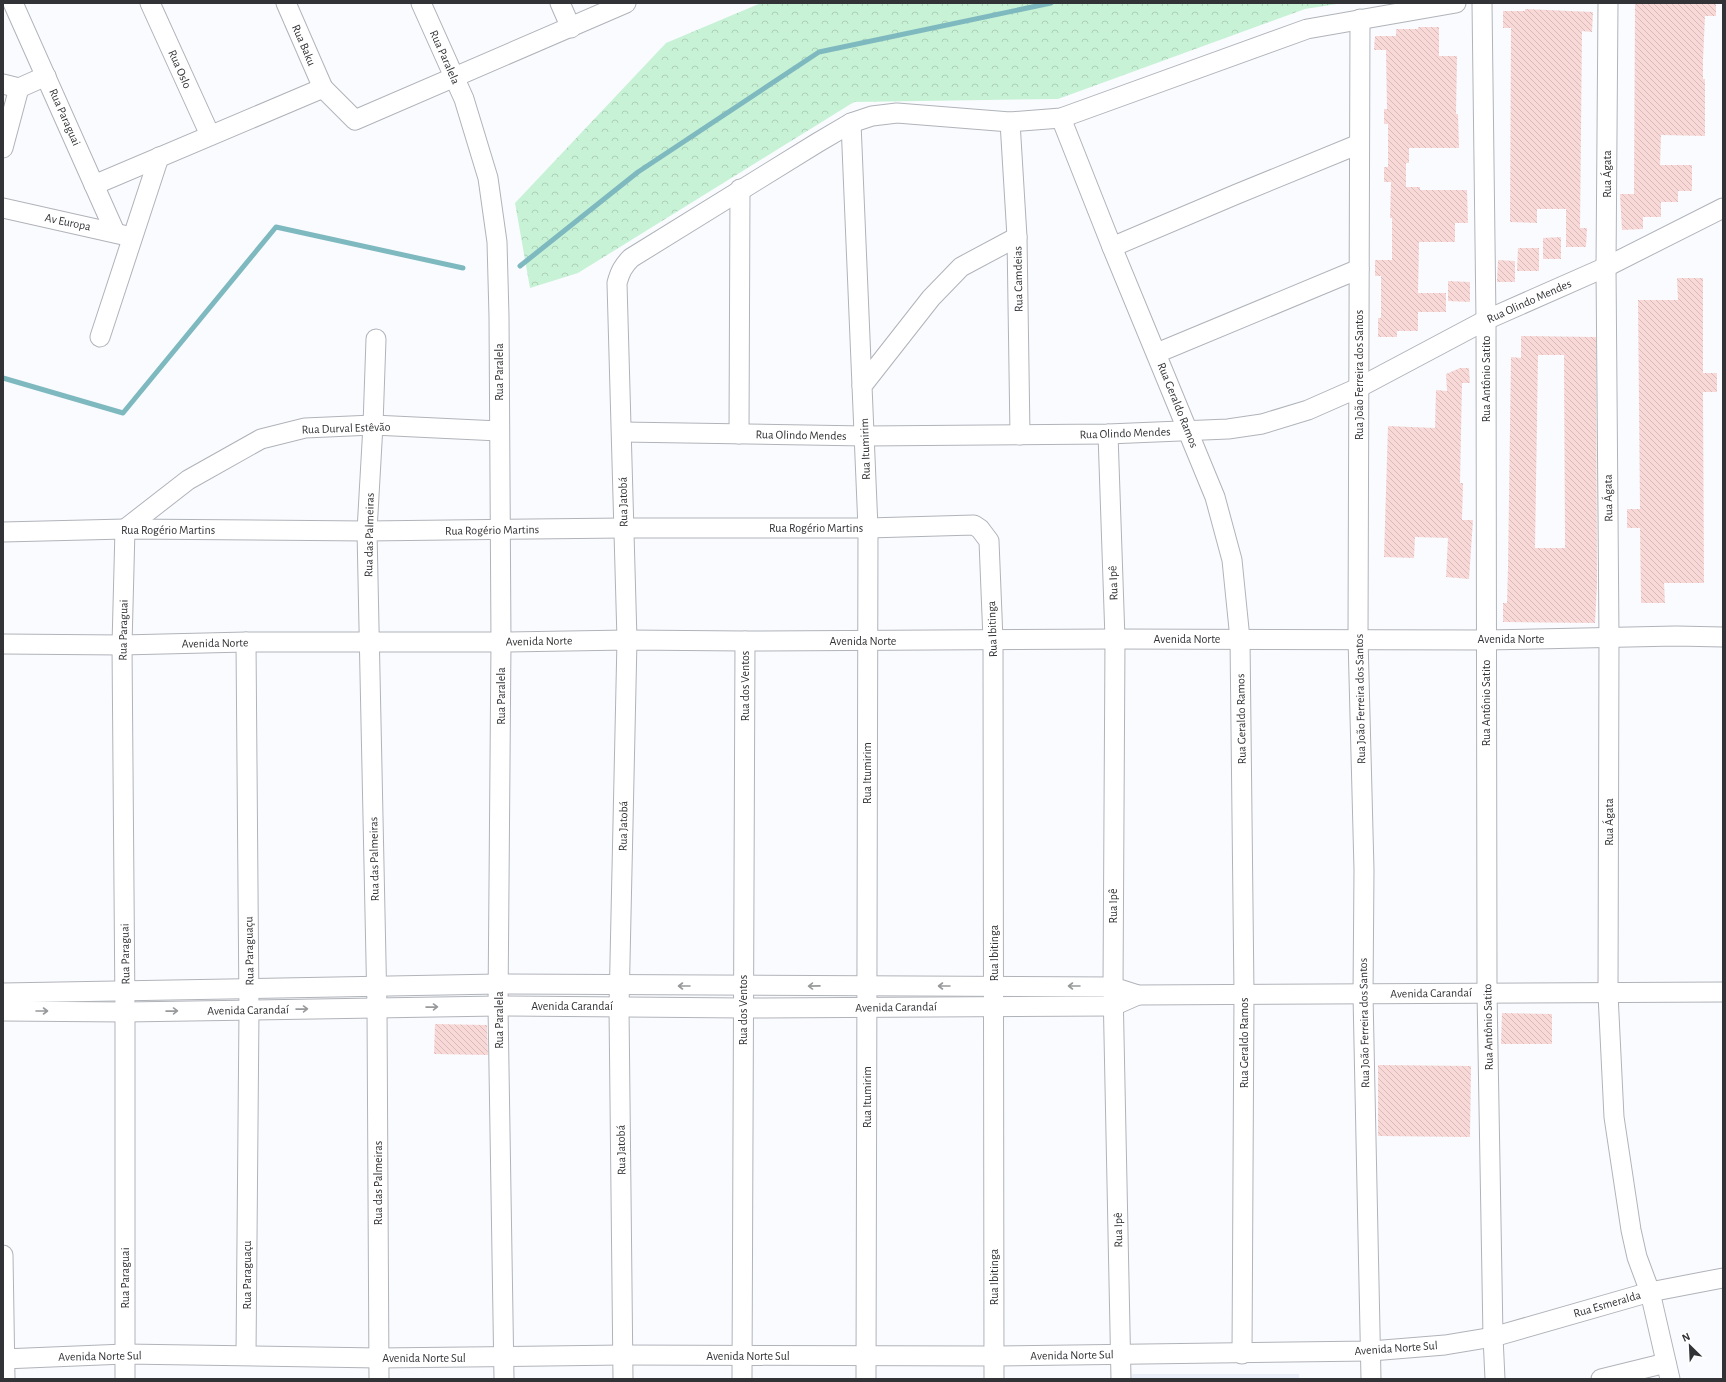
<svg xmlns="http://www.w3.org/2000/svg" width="1726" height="1382" font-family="'Alegreya Sans',sans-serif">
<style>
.built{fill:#e9eef9}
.forest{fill:url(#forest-crowns)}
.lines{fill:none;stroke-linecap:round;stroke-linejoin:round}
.stream{stroke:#7fb9c0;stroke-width:5}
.building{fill:url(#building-back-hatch);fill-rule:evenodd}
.minor-casing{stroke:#b0b3b9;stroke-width:21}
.minor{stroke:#fff;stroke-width:19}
.oneway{stroke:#98999a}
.labels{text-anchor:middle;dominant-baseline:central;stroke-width:3.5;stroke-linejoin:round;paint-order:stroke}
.street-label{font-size:12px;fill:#323336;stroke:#fff}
</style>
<defs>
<pattern id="forest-crowns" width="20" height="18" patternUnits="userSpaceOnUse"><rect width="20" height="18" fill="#c8f2d5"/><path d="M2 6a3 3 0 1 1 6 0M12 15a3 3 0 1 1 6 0" fill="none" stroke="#acd0b7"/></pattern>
<pattern id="building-back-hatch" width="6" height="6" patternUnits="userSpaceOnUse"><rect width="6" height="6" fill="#f9d9d7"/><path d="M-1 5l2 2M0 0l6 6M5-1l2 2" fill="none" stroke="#d6bbb9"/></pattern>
</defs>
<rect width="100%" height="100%" fill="#f9fbff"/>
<rect class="built" x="1132" y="1374" width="167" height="5"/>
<path class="forest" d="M 761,3 L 1343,3 L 1305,9 L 1058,99 L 854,102 L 578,273 L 530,288 L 515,203 L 666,43 Z"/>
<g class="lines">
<g class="stream">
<path d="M 520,266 L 638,172 L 819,52 L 1051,3"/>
<path d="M 3,378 L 123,413 L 276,227 L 463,268"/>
</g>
</g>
<g class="building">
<path d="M 1635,3 L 1716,3 L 1716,16 L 1705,16 L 1703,60 L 1703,79 L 1705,79 L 1705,136 L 1661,135 L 1660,165 L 1692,165 L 1692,191 L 1678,191 L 1678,202 L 1661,202 L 1661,217 L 1643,217 L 1643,229 L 1622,230 L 1620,194 L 1634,194 Z"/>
<path d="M 1525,9 L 1593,12 L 1592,32 L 1582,31 L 1580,228 L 1587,228 L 1586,247 L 1566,247 L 1566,209 L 1537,209 L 1537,223 L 1510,222 L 1511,28 L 1503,28 L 1503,11 L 1525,11 Z"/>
<path d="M 1418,27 L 1439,27 L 1439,56 L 1457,56 L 1456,114 L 1458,114 L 1459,148 L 1409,148 L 1409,163 L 1406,163 L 1406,187 L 1420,187 L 1420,190 L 1467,190 L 1468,223 L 1455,223 L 1455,242 L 1419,242 L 1418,293 L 1446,293 L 1446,312 L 1418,312 L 1418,331 L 1397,331 L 1397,337 L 1378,337 L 1378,318 L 1381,318 L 1381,276 L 1375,276 L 1375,260 L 1392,260 L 1392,218 L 1390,218 L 1391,182 L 1384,182 L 1384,167 L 1388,167 L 1388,124 L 1384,124 L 1384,109 L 1387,109 L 1386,50 L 1374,50 L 1375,36 L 1396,36 L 1396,29 L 1418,29 Z"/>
<path d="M 1561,237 L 1561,259 L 1543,259 L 1543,238 Z"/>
<path d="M 1518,248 L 1539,248 L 1539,271 L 1517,271 Z"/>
<path d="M 1498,260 L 1515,261 L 1515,282 L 1497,282 Z"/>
<path d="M 1677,278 L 1703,278 L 1703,373 L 1717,373 L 1717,392 L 1703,392 L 1704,583 L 1664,583 L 1665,603 L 1641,603 L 1640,528 L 1627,528 L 1627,509 L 1640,509 L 1638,300 L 1678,300 Z"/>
<path d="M 1448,281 L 1470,282 L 1470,302 L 1448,301 Z"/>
<path d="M 1521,336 L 1596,337 L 1597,584 L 1595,623 L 1503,622 L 1503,603 L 1507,603 L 1508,567 L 1511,357 L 1521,358 ZM 1538,355 L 1564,355 L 1565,548 L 1535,548 Z"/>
<path d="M 1460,368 L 1469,368 L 1470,383 L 1462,383 L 1460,483 L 1463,483 L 1462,520 L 1473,520 L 1469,579 L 1446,577 L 1448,538 L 1415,537 L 1414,558 L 1384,557 L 1388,426 L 1435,428 L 1436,390 L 1447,391 L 1446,374 Z"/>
<path d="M 1502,1013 L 1552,1014 L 1552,1044 L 1501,1044 Z"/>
<path d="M 435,1024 L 487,1025 L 488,1055 L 434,1054 Z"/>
<path d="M 1378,1065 L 1471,1066 L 1470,1137 L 1378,1136 Z"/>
</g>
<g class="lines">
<g class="minor-casing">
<g id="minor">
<path d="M 13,3 L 115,232"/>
<path d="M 150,3 L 210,135"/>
<path d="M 286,3 L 323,88"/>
<path d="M 421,3 L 464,99 L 488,178 L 497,242 L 499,316 L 501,642 L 498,1006 L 504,1379"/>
<path d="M 560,3 L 571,28"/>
<path d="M 1482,3 L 1486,320 L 1487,992 L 1493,1337 L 1495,1379"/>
<path d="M 1608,3 L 1606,267 L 1609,638 L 1608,994 L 1614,1117 L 1631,1230 L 1637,1257 L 1650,1292 L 1670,1379"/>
<path d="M 1360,19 L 1358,638 L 1364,870 L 1363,995 L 1371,1379"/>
<path d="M 3,84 L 19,88"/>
<path d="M 1061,118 L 1112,247 L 1215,497 L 1232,560 L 1240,639 L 1244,994 L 1242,1354"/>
<path d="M 1010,122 L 1017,237 L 1020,435"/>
<path d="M 851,123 L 862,386"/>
<path d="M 3,148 L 19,88 L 46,76"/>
<path d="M 94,185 L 323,88 L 355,120 L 626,3"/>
<path d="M 3,208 L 123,235"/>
<path d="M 1112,247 L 1237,194 L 1359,144"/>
<path d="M 100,337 L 159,157"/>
<path d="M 376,339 L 373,425 L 367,531 L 377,1008 L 379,1379"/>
<path d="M 1157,353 L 1359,269"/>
<path d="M 622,432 L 865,436 L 1108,434 L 1228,429 L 1262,424 L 1308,410 L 1358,388 L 1486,320 L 1606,267 L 1723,208"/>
<path d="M 739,434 L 740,189"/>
<path d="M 1108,434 L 1115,639 L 1113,987 L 1121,1379"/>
<path d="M 3,532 L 125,529 L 367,531 L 624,528 L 868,528 L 974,525 L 980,529 L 989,541 L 993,640 L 994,1379"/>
<path d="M 246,642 L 249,1010 L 246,1355"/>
<path d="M 3,644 L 122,645 L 246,642 L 501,642 L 627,640 L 745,641 L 1115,639 L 1486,640 L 1676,636 L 1723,637"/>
<path d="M 3,993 L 498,984 L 1113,987 L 1138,995 L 1723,992"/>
<path d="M 3,1011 L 125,1012 L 498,1006 L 744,1008 L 1113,1006 L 1138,995"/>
<path d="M 3,1255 L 5,1379"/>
<path d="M 3,1359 L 125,1354 L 379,1358 L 623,1355 L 994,1356 L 1371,1351 L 1445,1345 L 1493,1337 L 1650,1292 L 1723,1278"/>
<path d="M 125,1379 L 125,1012 L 122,645 L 125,529 L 188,480 L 261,439 L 305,428 L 373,425 L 499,431"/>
<path d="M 623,1379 L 619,1007 L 627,640 L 617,283 C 620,272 623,266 631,258 L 817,143 L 851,123 L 872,116 L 897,113 L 1010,122 L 1061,118 L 1307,29 L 1456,3"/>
<path d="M 742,1379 L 745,641"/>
<path d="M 866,1379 L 868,528 L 862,386 L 931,298 L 961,267 L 1017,237"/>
<path d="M 1601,1379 L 1666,1363"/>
</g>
</g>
<use href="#minor" class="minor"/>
</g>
<defs><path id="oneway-shaft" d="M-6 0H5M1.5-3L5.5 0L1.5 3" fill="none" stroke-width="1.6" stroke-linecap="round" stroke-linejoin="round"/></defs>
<g class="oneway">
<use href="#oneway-shaft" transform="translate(684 986) rotate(-180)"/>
<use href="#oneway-shaft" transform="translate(814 986) rotate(179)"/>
<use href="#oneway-shaft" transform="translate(944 986) rotate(-180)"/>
<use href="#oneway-shaft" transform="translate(1074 986) rotate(-180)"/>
<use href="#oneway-shaft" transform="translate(432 1007) rotate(-1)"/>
<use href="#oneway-shaft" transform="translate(302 1009) rotate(-1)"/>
<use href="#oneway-shaft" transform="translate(42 1011)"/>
<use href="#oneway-shaft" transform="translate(172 1011) rotate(-1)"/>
</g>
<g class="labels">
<g class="street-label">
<text transform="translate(304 45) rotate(67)">Rua Baku</text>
<text transform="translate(445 57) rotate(66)">Rua Paralela</text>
<text transform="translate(180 69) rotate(66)">Rua Oslo</text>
<text transform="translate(65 117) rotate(66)">Rua Paraguai</text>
<text transform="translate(1607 174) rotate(-90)">Rua Ágata</text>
<text transform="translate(68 222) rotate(12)">Av Europa</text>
<text transform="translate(1018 279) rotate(-91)">Rua Camdeias</text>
<text transform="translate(1529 301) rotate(-24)">Rua Olindo Mendes</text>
<text transform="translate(499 372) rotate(-90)">Rua Paralela</text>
<text transform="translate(1359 375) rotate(-90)">Rua João Ferreira dos Santos</text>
<text transform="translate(1486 379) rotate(-90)">Rua Antônio Satito</text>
<text transform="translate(1178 405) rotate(68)">Rua Geraldo Ramos</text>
<text transform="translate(346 428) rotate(-2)">Rua Durval Estêvão</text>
<text transform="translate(1125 433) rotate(-2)">Rua Olindo Mendes</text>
<text transform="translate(801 435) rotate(1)">Rua Olindo Mendes</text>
<text transform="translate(865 449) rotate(-92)">Rua Itumirim</text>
<text transform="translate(1608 498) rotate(-91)">Rua Ágata</text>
<text transform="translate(623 502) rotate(-91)">Rua Jatobá</text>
<text x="816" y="528">Rua Rogério Martins</text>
<text x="168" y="530">Rua Rogério Martins</text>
<text transform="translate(492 530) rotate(-1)">Rua Rogério Martins</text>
<text transform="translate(369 535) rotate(-89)">Rua das Palmeiras</text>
<text transform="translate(1113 583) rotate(-92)">Rua Ipê</text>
<text transform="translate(992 629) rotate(-92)">Rua Ibitinga</text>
<text transform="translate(123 630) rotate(-89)">Rua Paraguai</text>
<text x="1187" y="639">Avenida Norte</text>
<text x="1511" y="639">Avenida Norte</text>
<text transform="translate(539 641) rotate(-1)">Avenida Norte</text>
<text x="863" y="641">Avenida Norte</text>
<text transform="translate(215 643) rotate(-1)">Avenida Norte</text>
<text transform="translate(745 686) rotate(-90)">Rua dos Ventos</text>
<text transform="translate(501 696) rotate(-90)">Rua Paralela</text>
<text transform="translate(1360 699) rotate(-91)">Rua João Ferreira dos Santos</text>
<text transform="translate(1486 703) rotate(-90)">Rua Antônio Satito</text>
<text transform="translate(1241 719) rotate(-91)">Rua Geraldo Ramos</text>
<text transform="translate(867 773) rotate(-90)">Rua Itumirim</text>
<text transform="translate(1609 822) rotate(-90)">Rua Ágata</text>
<text transform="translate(623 826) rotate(-89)">Rua Jatobá</text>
<text transform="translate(374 859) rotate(-91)">Rua das Palmeiras</text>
<text transform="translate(1113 906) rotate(-90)">Rua Ipê</text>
<text transform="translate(249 951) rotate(-91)">Rua Paraguaçu</text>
<text transform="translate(994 953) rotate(-90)">Rua Ibitinga</text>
<text transform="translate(125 954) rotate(-91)">Rua Paraguai</text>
<text transform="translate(1431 993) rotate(-1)">Avenida Carandaí</text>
<text x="572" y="1006">Avenida Carandaí</text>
<text transform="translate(896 1007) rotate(-1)">Avenida Carandaí</text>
<text transform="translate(248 1010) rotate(-1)">Avenida Carandaí</text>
<text transform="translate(743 1010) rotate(-90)">Rua dos Ventos</text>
<text transform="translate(499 1020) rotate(-90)">Rua Paralela</text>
<text transform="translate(1364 1023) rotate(-91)">Rua João Ferreira dos Santos</text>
<text transform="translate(1488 1027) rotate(-91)">Rua Antônio Satito</text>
<text transform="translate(1244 1043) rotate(-90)">Rua Geraldo Ramos</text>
<text transform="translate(867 1097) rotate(-90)">Rua Itumirim</text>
<text transform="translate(621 1150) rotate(-91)">Rua Jatobá</text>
<text transform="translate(378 1183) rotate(-90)">Rua das Palmeiras</text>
<text transform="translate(1118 1230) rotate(-91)">Rua Ipê</text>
<text transform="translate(247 1275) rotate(-90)">Rua Paraguaçu</text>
<text transform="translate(994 1277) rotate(-90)">Rua Ibitinga</text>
<text transform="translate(125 1278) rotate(-90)">Rua Paraguai</text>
<text transform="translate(1607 1304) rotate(-16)">Rua Esmeralda</text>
<text transform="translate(1396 1348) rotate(-4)">Avenida Norte Sul</text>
<text transform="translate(1072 1355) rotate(-1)">Avenida Norte Sul</text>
<text transform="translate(100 1356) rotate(-1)">Avenida Norte Sul</text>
<text x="748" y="1356">Avenida Norte Sul</text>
<text x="424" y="1358">Avenida Norte Sul</text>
</g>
</g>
<rect width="1726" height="1382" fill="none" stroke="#323336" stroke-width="8"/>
<g transform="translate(1690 1346) rotate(336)" stroke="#ffffff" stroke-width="3" paint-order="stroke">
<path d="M0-3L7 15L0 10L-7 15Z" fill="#323336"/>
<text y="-6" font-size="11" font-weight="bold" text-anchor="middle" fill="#323336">N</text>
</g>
</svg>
